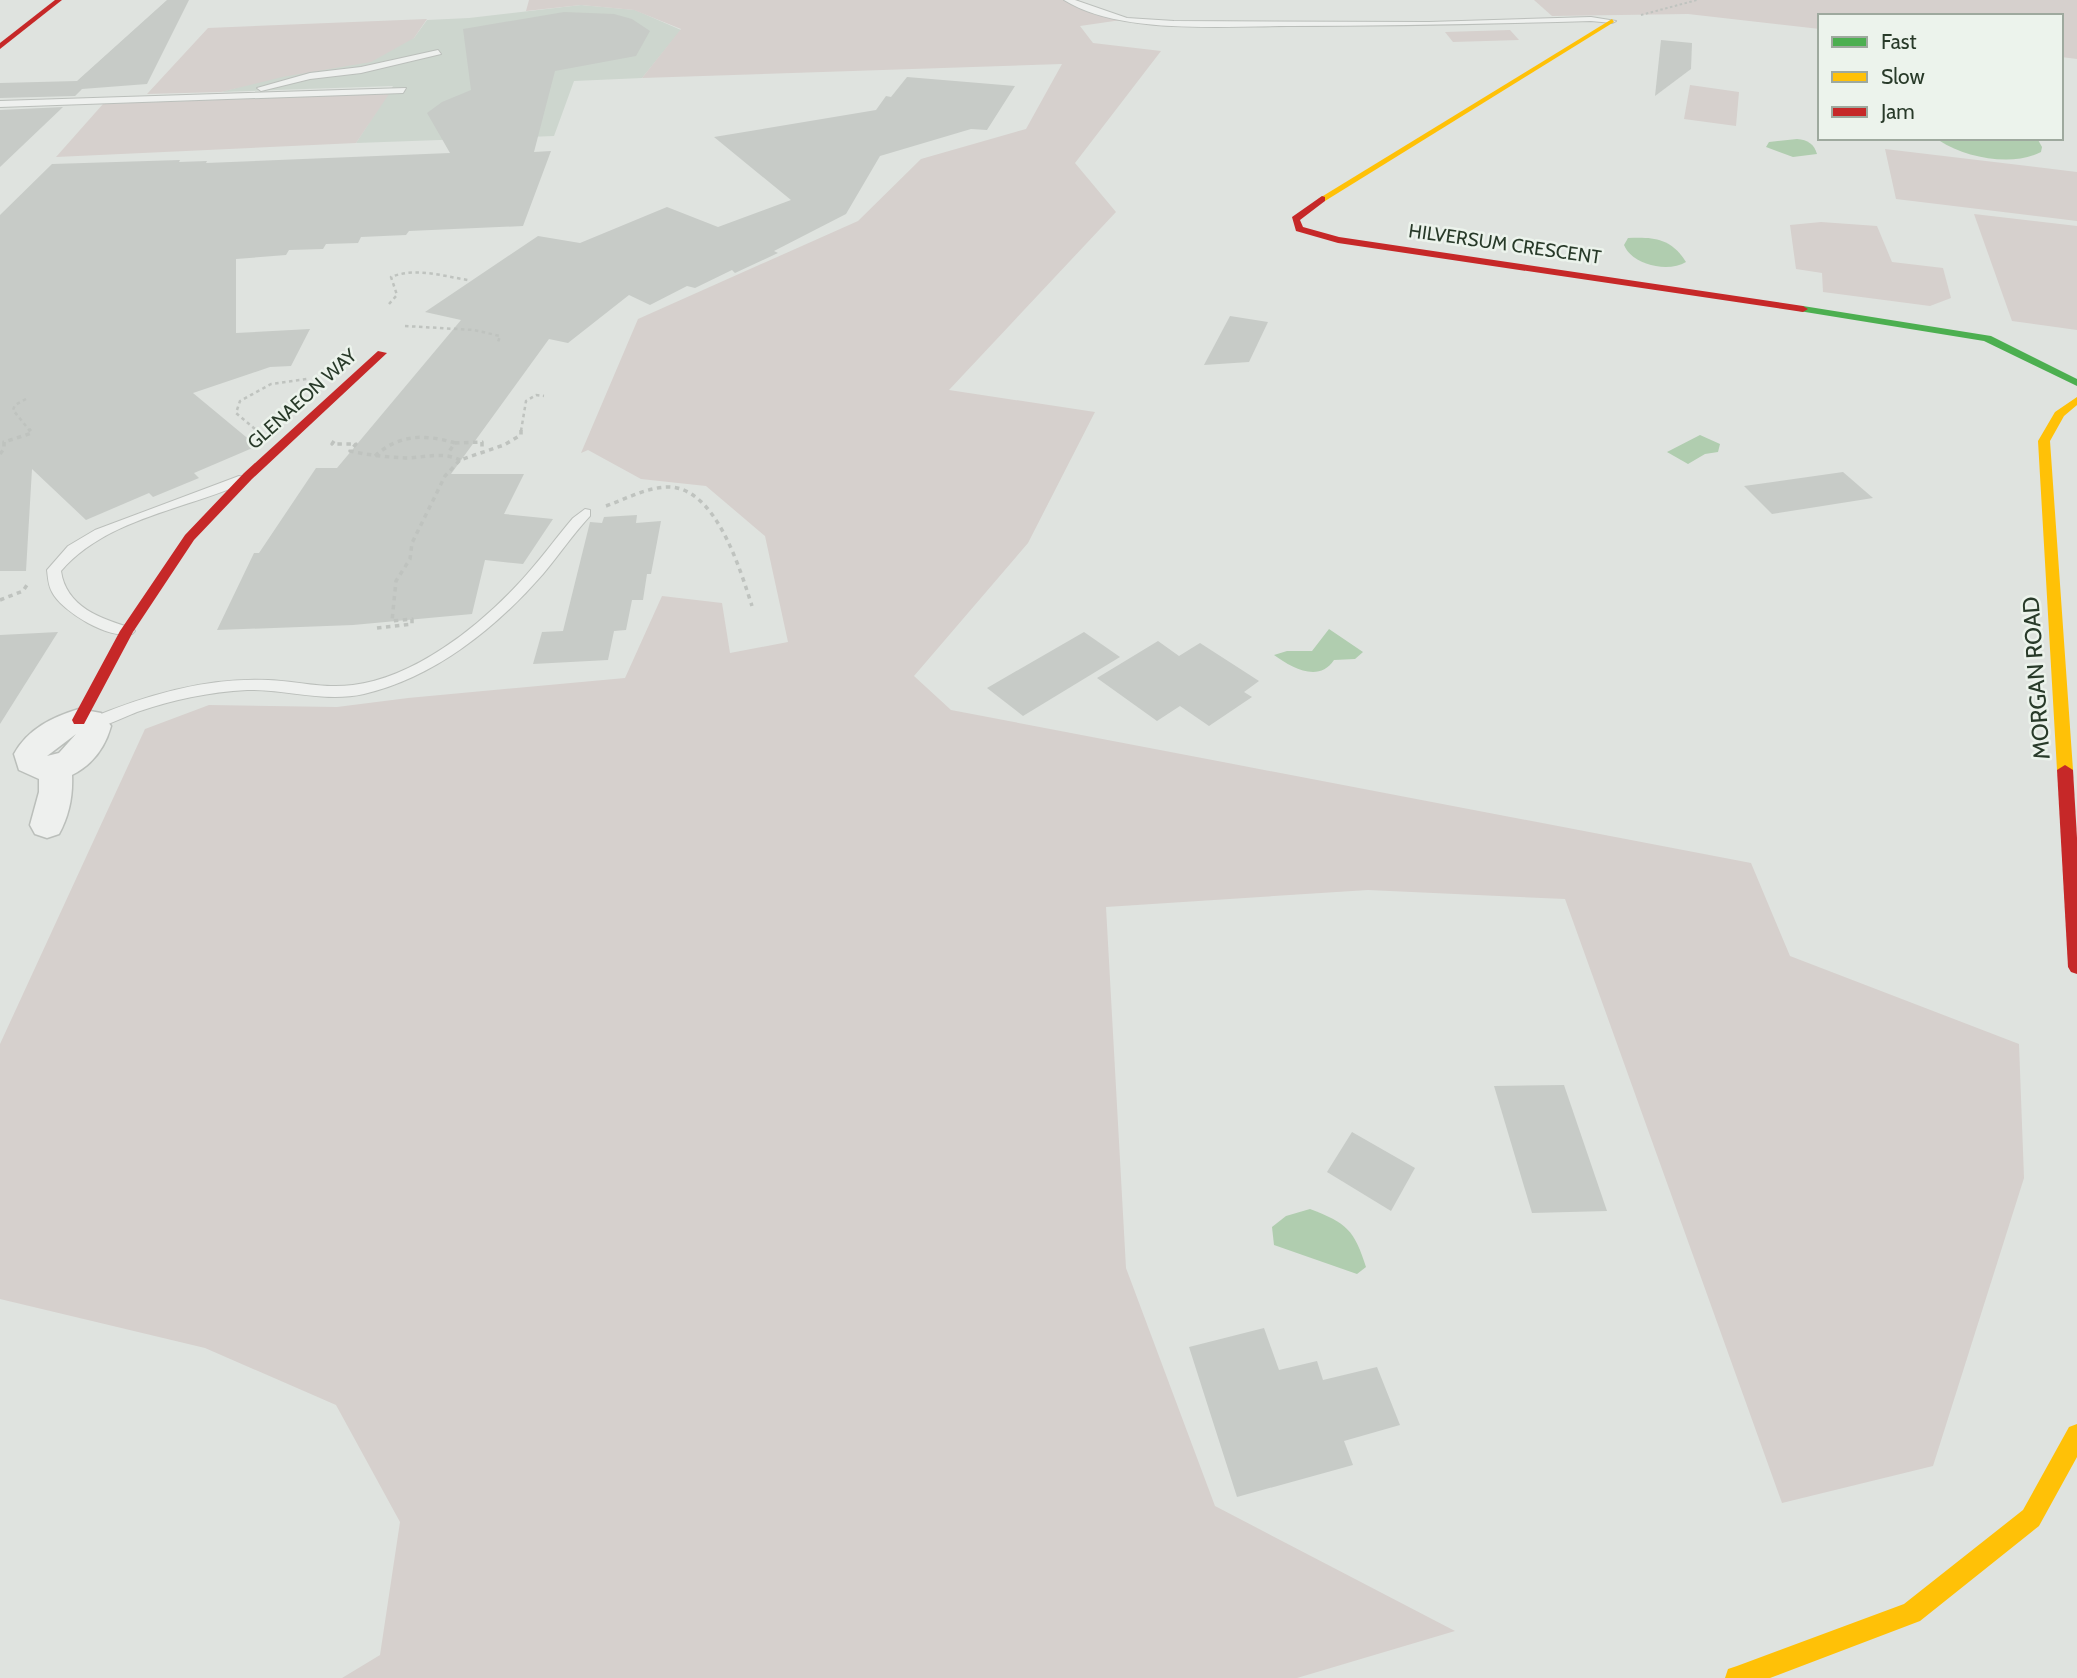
<svg xmlns="http://www.w3.org/2000/svg" width="2077" height="1678" font-family="Cabin,sans-serif">
<style>
.built{fill:#cdd6ce}
.green{fill:#d6d0cd}
.water{fill:#b0cdaf}
.building{fill:#c7cbc7}
.lines{fill:none;stroke-linecap:round;stroke-linejoin:round}
.lane-casing{stroke:#bbbfbb;stroke-width:2}
.street-casing{stroke:#bbbfbb;stroke-width:3}
.path-far2{stroke:#bfc3bf;stroke-width:2;stroke-dasharray:2.5 2.5;stroke-linecap:butt}
.path-far1{stroke:#bfc3bf;stroke-width:2.5;stroke-dasharray:3.5 3.5;stroke-linecap:butt}
.path{stroke:#bfc3bf;stroke-width:3.5;stroke-dasharray:4.5 4.5;stroke-linecap:butt}
.lane{fill:#eef0ee;fill-rule:evenodd}
.street{fill:#eef0ee;fill-rule:evenodd}
.fast{fill:#4caf50;fill-rule:evenodd}
.slow{fill:#ffc107;fill-rule:evenodd}
.jam{fill:#c62828;fill-rule:evenodd}
.labels{text-anchor:middle;dominant-baseline:central;stroke-width:5;stroke-linejoin:round;paint-order:stroke}
.far-street-label{font-size:19px;fill:#283a29;stroke:#ecf3ec}
.street-label{font-size:23px;fill:#283a29;stroke:#ecf3ec}
</style>
<rect width="100%" height="100%" fill="#dfe3df"/>
<path class="built" d="M 581,5 L 635,10 L 681,30 L 642,78 L 574,81 L 554,136 L 356,143 L 393,86 L 221,92 L 414,38 L 427,20 L 469,18 Z"/>
<g class="green">
<path d="M 529,0 L 1077,0 L 1128,19 L 1080,26 L 1093,43 L 1161,51 L 1075,163 L 1116,212 L 949,390 L 1095,412 L 1028,543 L 914,676 L 951,710 L 1751,863 L 1790,956 L 2019,1044 L 2024,1178 L 1933,1466 L 1782,1503 L 1565,899 L 1368,890 L 1106,907 L 1126,1268 L 1215,1506 L 1455,1631 L 1297,1678 L 342,1678 L 380,1655 L 400,1522 L 336,1405 L 205,1348 L 0,1299 L 0,1044 L 145,729 L 209,705 L 337,707 L 408,698 L 625,678 L 662,596 L 722,603 L 730,653 L 788,642 L 765,536 L 706,486 L 641,479 L 588,450 L 581,453 L 638,319 L 858,221 L 921,159 L 1026,129 L 1062,64 L 642,78 L 681,29 L 634,10 L 581,5 L 526,11 Z"/>
<path d="M 1534,0 L 2077,0 L 2077,59 L 2061,57 L 2061,16 L 1820,16 L 1820,29 L 1688,14 L 1552,16 Z"/>
<path d="M 427,19 L 414,38 L 371,62 L 282,77 L 221,92 L 147,94 L 208,28 Z"/>
<path d="M 1510,30 L 1519,40 L 1453,42 L 1445,32 Z"/>
<path d="M 1690,85 L 1739,92 L 1736,126 L 1684,119 Z"/>
<path d="M 389,94 L 356,143 L 56,157 L 103,104 Z"/>
<path d="M 1885,149 L 2077,172 L 2077,221 L 1896,199 Z"/>
<path d="M 1974,214 L 2077,226 L 2077,330 L 2012,321 Z"/>
<path d="M 1821,222 L 1877,226 L 1892,262 L 1943,268 L 1951,298 L 1930,306 L 1823,292 L 1822,273 L 1796,269 L 1790,225 Z"/>
</g>
<g class="water">
<path d="M 1941,138 L 2037,138 L 2042,147 L 2041,152 C 2013,167 1966,158 1940,141 Z"/>
<path d="M 1797,139 C 1808,140 1814,144 1817,154 L 1793,157 L 1766,147 L 1769,142 Z"/>
<path d="M 1628,238 C 1654,237 1671,238 1686,262 C 1668,273 1632,265 1624,245 Z"/>
<path d="M 1700,435 L 1720,444 L 1718,452 L 1705,454 L 1688,464 L 1667,452 Z"/>
<path d="M 1329,629 L 1363,652 L 1355,659 L 1334,660 C 1319,683 1292,668 1274,655 L 1287,651 L 1312,651 Z"/>
<path d="M 1310,1209 C 1347,1223 1354,1230 1366,1267 L 1357,1274 L 1274,1245 L 1272,1227 L 1286,1216 Z"/>
</g>
<g class="building">
<path d="M 167,0 L 189,0 L 147,84 L 82,89 L 75,96 L 0,98 L 0,83 L 77,81 Z"/>
<path d="M 564,12 L 614,14 L 632,19 L 650,31 L 636,56 L 555,71 L 534,152 L 551,151 L 523,226 L 409,231 L 406,235 L 361,237 L 358,243 L 326,244 L 323,249 L 289,250 L 286,255 L 236,259 L 236,333 L 310,329 L 291,366 L 270,367 L 193,393 L 257,446 L 194,473 L 199,478 L 153,497 L 149,493 L 86,520 L 32,469 L 26,571 L 0,571 L 0,215 L 52,164 L 180,160 L 179,162 L 207,161 L 206,163 L 450,153 L 427,113 L 442,102 L 471,90 L 463,29 Z"/>
<path d="M 1661,40 L 1692,43 L 1691,69 L 1655,96 Z"/>
<path d="M 907,77 L 1015,86 L 987,130 L 971,129 L 880,156 L 846,214 L 774,251 L 778,253 L 735,273 L 732,270 L 695,288 L 687,286 L 650,305 L 629,295 L 568,343 L 549,339 L 451,474 L 524,474 L 504,514 L 553,519 L 523,564 L 485,560 L 472,614 L 353,625 L 217,630 L 254,553 L 259,553 L 316,468 L 337,468 L 461,320 L 425,312 L 538,236 L 580,243 L 667,207 L 718,227 L 791,200 L 714,137 L 876,110 L 886,96 L 891,97 Z"/>
<path d="M 63,107 L 0,167 L 0,110 Z"/>
<path d="M 1230,316 L 1268,322 L 1249,362 L 1204,365 Z"/>
<path d="M 1843,472 L 1873,498 L 1772,514 L 1744,486 Z"/>
<path d="M 637,515 L 636,523 L 661,521 L 651,574 L 647,574 L 643,600 L 632,600 L 626,630 L 614,631 L 608,660 L 533,664 L 542,632 L 563,631 L 590,522 L 602,523 L 604,517 Z"/>
<path d="M 58,632 L 0,724 L 0,635 Z"/>
<path d="M 1084,632 L 1120,657 L 1023,716 L 987,688 Z"/>
<path d="M 1158,641 L 1179,656 L 1200,643 L 1259,681 L 1244,692 L 1252,697 L 1209,726 L 1180,706 L 1157,721 L 1097,678 Z"/>
<path d="M 1564,1085 L 1607,1211 L 1532,1213 L 1494,1086 Z"/>
<path d="M 1352,1132 L 1415,1168 L 1391,1211 L 1327,1172 Z"/>
<path d="M 1264,1328 L 1279,1370 L 1317,1361 L 1323,1380 L 1377,1367 L 1400,1425 L 1344,1441 L 1353,1465 L 1237,1497 L 1189,1347 Z"/>
</g>
<g class="lines">
<g class="lane-casing">
<g id="lane">
<path d="M 1064,0 L 1075,0 L 1127,18 L 1174,21 L 1429,22 L 1591,17 L 1616,21 L 1612,23 L 1591,21 C 1490,24 1389,26 1288,26 C 1224,26 1119,35 1064,0 Z"/>
<path d="M 438,50 L 441,54 L 361,73 L 310,79 L 261,91 L 257,88 L 310,73 L 361,67 Z"/>
<path d="M 406,88 L 403,93 L 0,107 L 0,101 Z"/>
<path d="M 239,476 L 244,477 L 244,483 C 183,510 106,519 61,571 C 66,607 101,619 132,628 L 135,631 L 132,634 C 110,640 62,612 52,592 C 48,585 48,577 47,570 L 68,546 L 95,530 Z"/>
<path d="M 585,509 L 590,510 L 590,516 C 573,534 559,555 543,574 C 496,628 434,678 364,694 C 325,703 286,689 247,690 C 209,692 172,700 137,712 C 122,718 107,725 92,730 L 84,724 L 86,720 C 143,696 205,677 268,680 C 296,681 324,689 353,685 C 415,677 477,628 519,583 C 538,563 555,539 573,518 Z"/>
</g>
</g>
<g class="street-casing">
<path id="street" d="M 79,709 L 101,713 L 111,726 C 105,748 92,765 72,775 C 73,796 69,816 59,834 L 47,838 L 35,834 L 30,825 L 39,792 L 39,779 L 19,770 L 14,754 C 28,729 52,717 79,709 ZM 76,734 L 59,753 L 47,756 Z"/>
</g>
<path class="path-far2" d="M 1641,15 L 1697,0"/>
<g class="path-far1">
<path d="M 389,304 L 397,295 L 391,277 C 416,267 442,276 468,280"/>
<path d="M 405,326 L 474,330 L 500,336 L 498,342"/>
<path d="M 26,399 L 15,405 L 13,410 L 30,431"/>
<path d="M 255,429 L 236,413 L 240,401 L 271,384 L 307,379"/>
<path d="M 521,431 L 526,401 L 536,395 L 544,396"/>
</g>
<g class="path">
<path d="M 334,441 L 332,444 L 356,444 L 350,451 C 368,455 387,457 405,458 C 424,458 442,451 460,460"/>
<path d="M 455,443 L 482,442 L 482,451"/>
<path d="M 0,454 L 4,449 L 4,442 L 32,433 L 29,429"/>
<path d="M 375,456 C 399,434 425,434 455,443 L 448,453"/>
<path d="M 606,506 C 626,499 647,487 669,487 C 716,488 740,569 752,606"/>
<path d="M 0,600 L 23,591 L 27,585"/>
<path d="M 377,628 L 412,624 L 412,619 L 392,621 L 396,581 L 410,559 L 412,543 L 445,476 L 460,460 L 504,445 L 521,435 L 521,429"/>
</g>
<use href="#lane" class="lane"/>
<use href="#street" class="street"/>
<path class="fast" d="M 1803,306 L 1991,336 L 2077,379 L 2077,386 L 1984,341 L 1799,311 L 1799,307 Z"/>
<g class="slow">
<path d="M 1612,19 L 1614,22 L 1325,201 L 1318,199 Z"/>
<path d="M 2077,397 L 2077,405 L 2064,416 L 2050,441 L 2073,770 L 2065,775 L 2057,770 L 2038,441 L 2055,412 Z"/>
<path d="M 2077,1424 L 2077,1457 L 2039,1526 L 1920,1621 L 1770,1678 L 1725,1678 L 1728,1669 L 1737,1666 L 1904,1604 L 2023,1510 L 2069,1427 Z"/>
</g>
<g class="jam">
<path d="M 55,0 L 62,0 L 0,49 L 0,43 Z"/>
<path d="M 1322,196 L 1325,197 L 1325,201 L 1300,220 L 1303,227 L 1339,237 L 1803,306 L 1808,309 L 1803,312 L 1338,243 L 1296,231 L 1292,217 Z"/>
<path d="M 378,351 L 387,353 L 252,479 L 194,540 L 133,632 L 84,724 L 74,724 L 72,720 L 120,631 L 185,535 L 244,473 Z"/>
<path d="M 2065,765 L 2073,770 L 2077,838 L 2077,974 L 2071,972 L 2068,967 L 2057,770 Z"/>
</g>
</g>
<g class="labels">
<g class="far-street-label">
<text transform="translate(1505 244) rotate(8)">HILVERSUM CRESCENT</text>
<text transform="translate(302 399) rotate(-42)">GLENAEON WAY</text>
</g>
<g class="street-label">
<text transform="translate(2036 678) rotate(-94)">MORGAN ROAD</text>
</g>
</g>
<rect x="1818" y="14" width="245" height="126" fill="#ecf3ec" stroke="#9ea99e" stroke-width="2"/>
<rect x="1832" y="37" width="35" height="10" fill="#4caf50" stroke="#9ea99e" stroke-width="2"/>
<text x="1881" y="49" font-size="21" fill="#283a29">Fast</text>
<rect x="1832" y="72" width="35" height="10" fill="#ffc107" stroke="#9ea99e" stroke-width="2"/>
<text x="1881" y="84" font-size="21" fill="#283a29">Slow</text>
<rect x="1832" y="107" width="35" height="10" fill="#c62828" stroke="#9ea99e" stroke-width="2"/>
<text x="1881" y="119" font-size="21" fill="#283a29">Jam</text>
</svg>
